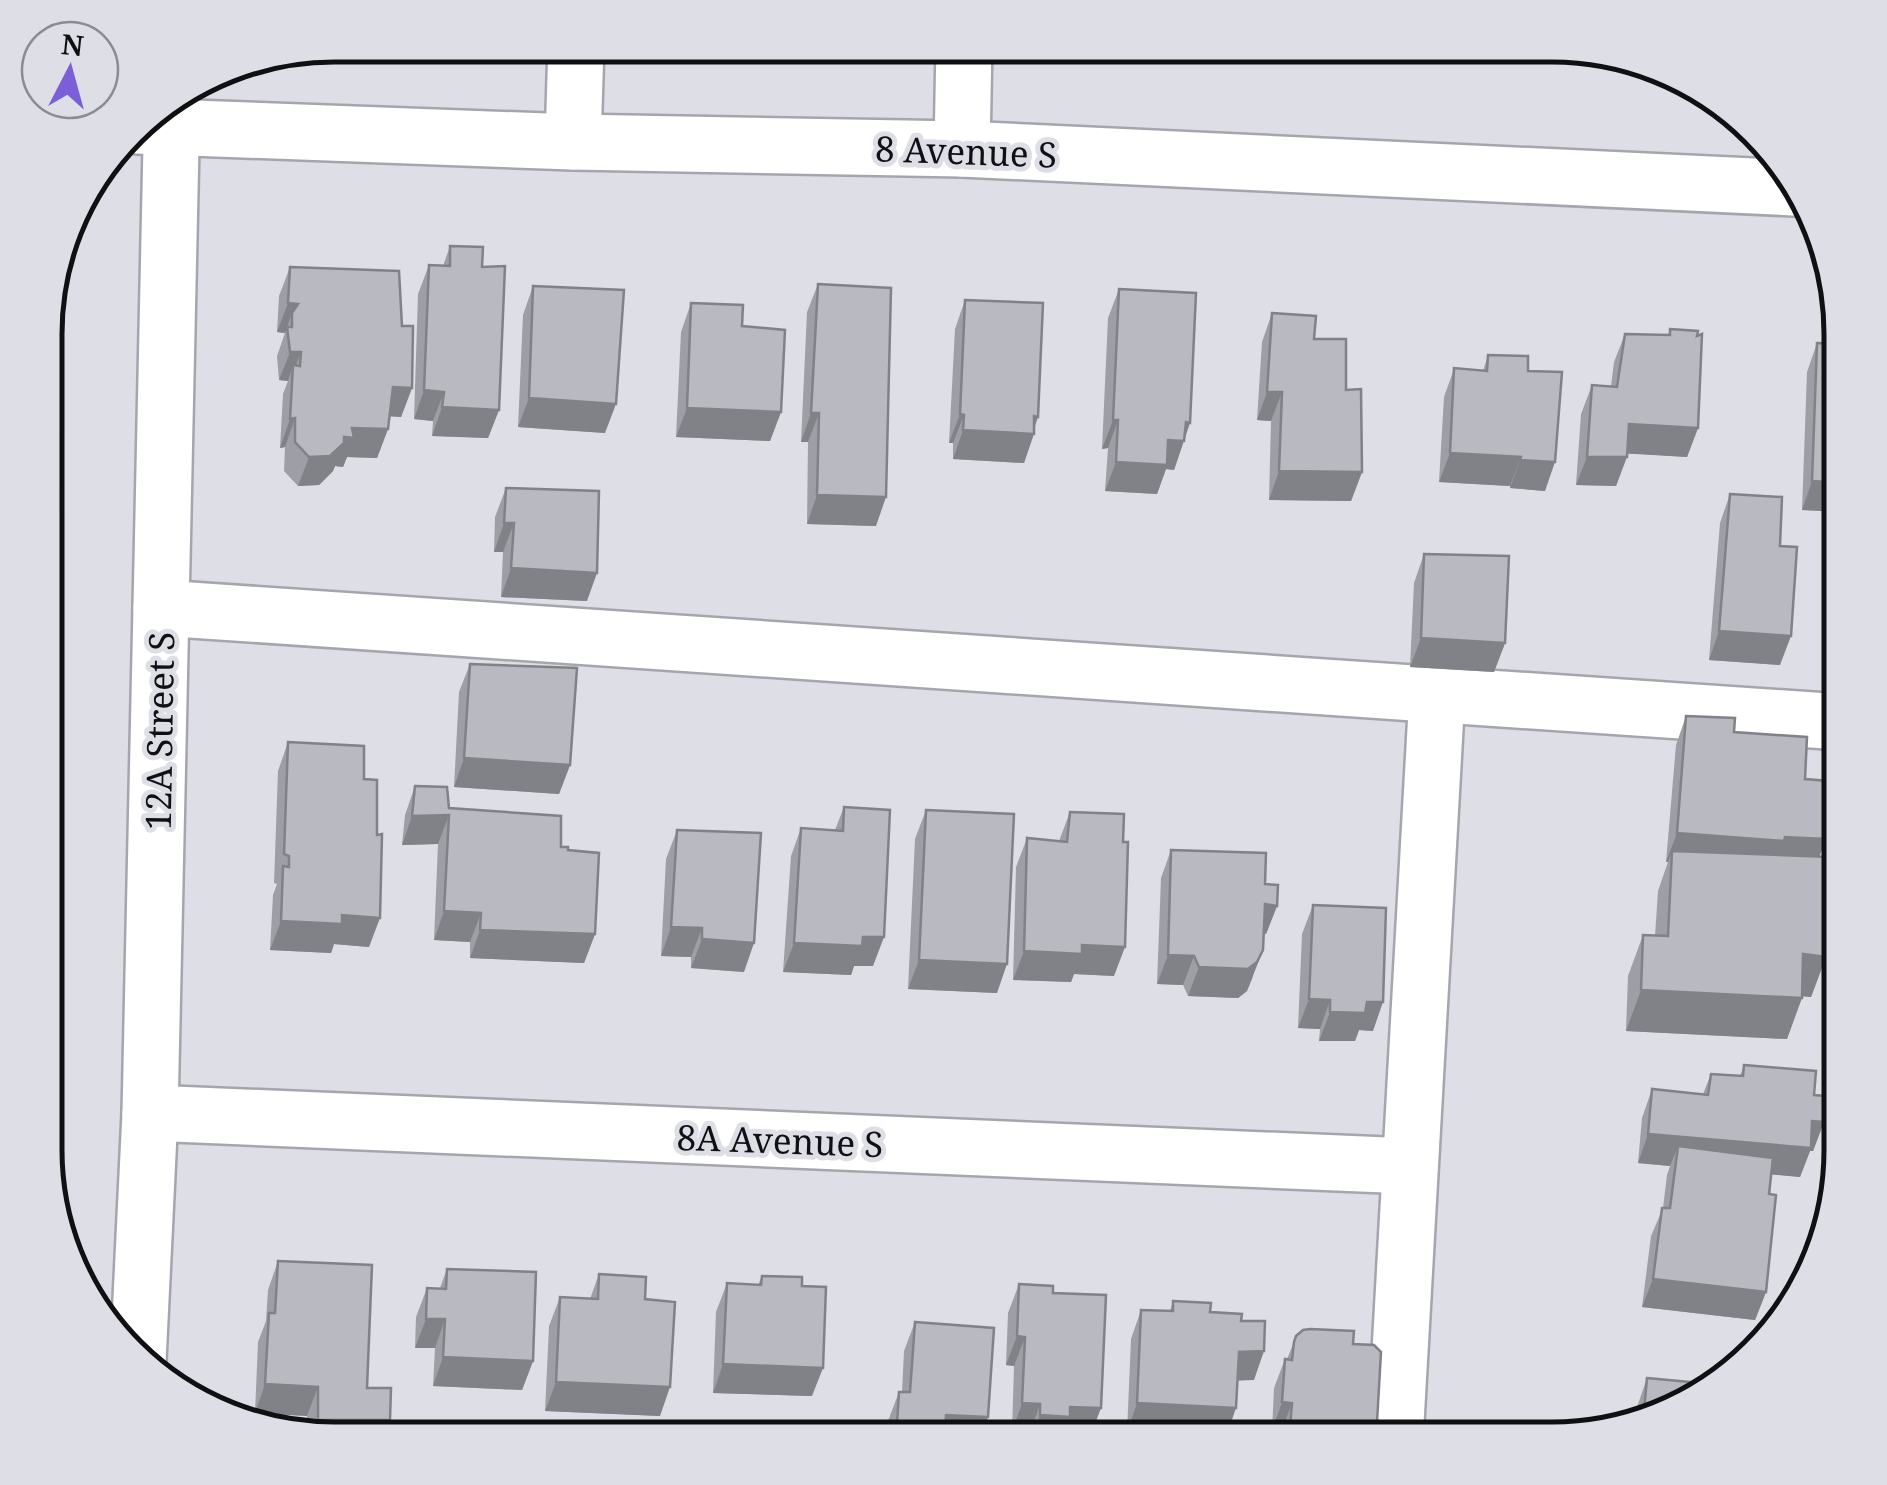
<svg xmlns="http://www.w3.org/2000/svg" width="1887" height="1485" font-family="'Noto Serif',serif">
<style>
.lines{fill:none;stroke-linecap:round;stroke-linejoin:round}
.minor-casing{stroke:#a5a6ad;stroke-width:60}
.minor{stroke:#fff;stroke-width:55}
.wall{fill:#9e9fa6}
.shaded-wall{fill:#818287}
.building{fill:#b8b9c1;stroke:#818287;stroke-width:2.5}
.labels{text-anchor:middle;dominant-baseline:central;stroke-width:10;stroke-linejoin:round;paint-order:stroke}
.street-label{font-size:35px;fill:#101013;stroke:#dddee6}
.rim{fill:none;stroke:#101013;stroke-width:5}
</style>
<rect width="100%" height="100%" fill="#dddee6"/>
<g class="lines">
<g class="minor-casing">
<g id="minor">
<path d="M 137,126 L 573,142 L 962,149 L 1794,188"/>
<path d="M 573,142 L 576,45"/>
<path d="M 962,149 L 964,45"/>
<path d="M 161,608 L 1842,722"/>
<path d="M 150,1113 L 1410,1166"/>
<path d="M 138,1361 L 150,1113 L 172,100"/>
<path d="M 1395,1440 L 1437,694"/>
</g>
</g>
<use href="#minor" class="minor"/>
</g>
<g class="wall">
<path d="M 450,246 L 482,267 L 499,410 L 488,438 L 432,436 L 433,421 L 414,419 L 418,294 L 429,265 L 443,266 Z"/>
<path d="M 290,267 L 402,326 L 412,388 L 401,417 L 390,416 L 388,429 L 377,458 L 347,457 L 343,467 L 335,466 L 333,471 L 319,485 L 298,486 L 284,471 L 285,447 L 280,448 L 283,394 L 288,381 L 279,380 L 277,356 L 285,333 L 277,332 L 279,296 Z"/>
<path d="M 818,284 L 876,526 L 807,524 L 808,442 L 801,442 L 807,312 Z"/>
<path d="M 533,286 L 605,433 L 518,427 L 523,315 Z"/>
<path d="M 1119,289 L 1185,437 L 1174,470 L 1166,469 L 1157,494 L 1105,491 L 1108,448 L 1102,449 L 1108,318 Z"/>
<path d="M 965,300 L 1038,417 L 1024,463 L 953,459 L 953,443 L 949,443 L 955,329 Z"/>
<path d="M 691,303 L 742,326 L 781,412 L 770,441 L 676,437 L 681,332 Z"/>
<path d="M 1272,313 L 1314,339 L 1346,390 L 1362,472 L 1351,501 L 1269,500 L 1271,421 L 1257,420 L 1262,342 Z"/>
<path d="M 1670,329 L 1698,428 L 1687,457 L 1627,453 L 1616,486 L 1576,485 L 1581,414 L 1592,385 L 1611,386 L 1614,362 L 1625,334 L 1668,335 Z"/>
<path d="M 1817,343 L 1842,344 L 1842,512 L 1802,510 L 1807,372 Z"/>
<path d="M 1488,355 L 1528,371 L 1545,491 L 1510,488 L 1510,486 L 1439,482 L 1444,397 L 1454,369 L 1483,371 Z"/>
<path d="M 506,488 L 587,601 L 501,597 L 503,552 L 494,552 L 495,517 Z"/>
<path d="M 1730,494 L 1780,665 L 1709,660 L 1720,523 Z"/>
<path d="M 1424,554 L 1505,643 L 1494,672 L 1410,667 L 1414,583 Z"/>
<path d="M 470,664 L 570,765 L 559,794 L 454,787 L 459,692 Z"/>
<path d="M 1686,716 L 1734,732 L 1805,779 L 1826,839 L 1819,857 L 1826,957 L 1811,997 L 1802,996 L 1787,1039 L 1626,1031 L 1628,976 L 1643,935 L 1655,936 L 1658,891 L 1668,862 L 1666,862 L 1676,745 Z"/>
<path d="M 288,742 L 369,947 L 334,944 L 331,953 L 270,950 L 273,895 L 277,884 L 274,883 L 278,771 Z"/>
<path d="M 415,786 L 449,808 L 568,850 L 595,934 L 584,963 L 470,958 L 470,942 L 434,940 L 438,844 L 402,845 L 405,815 Z"/>
<path d="M 844,807 L 873,966 L 854,966 L 851,975 L 783,972 L 791,856 L 801,828 L 835,830 Z"/>
<path d="M 926,810 L 997,993 L 908,989 L 915,839 Z"/>
<path d="M 1070,812 L 1114,976 L 1074,974 L 1071,982 L 1013,980 L 1016,867 L 1027,838 L 1059,841 Z"/>
<path d="M 677,830 L 744,972 L 691,968 L 691,957 L 661,956 L 666,859 Z"/>
<path d="M 1171,850 L 1265,884 L 1277,906 L 1266,934 L 1264,934 L 1252,979 L 1247,991 L 1238,998 L 1188,996 L 1183,985 L 1157,984 L 1161,878 Z"/>
<path d="M 1313,905 L 1373,1031 L 1359,1030 L 1355,1041 L 1319,1041 L 1320,1029 L 1298,1028 L 1302,934 Z"/>
<path d="M 1744,1065 L 1814,1095 L 1824,1122 L 1813,1151 L 1810,1151 L 1800,1177 L 1771,1174 L 1766,1292 L 1755,1320 L 1642,1307 L 1651,1236 L 1663,1208 L 1667,1175 L 1670,1166 L 1638,1163 L 1642,1118 L 1652,1089 L 1703,1094 L 1711,1074 L 1740,1076 Z"/>
<path d="M 278,1261 L 390,1420 L 383,1439 L 316,1439 L 308,1437 L 307,1416 L 255,1413 L 258,1342 L 266,1321 L 268,1290 Z"/>
<path d="M 447,1269 L 533,1361 L 522,1390 L 433,1386 L 435,1348 L 415,1348 L 416,1317 L 427,1288 L 440,1288 Z"/>
<path d="M 599,1274 L 645,1299 L 660,1416 L 545,1411 L 549,1326 L 560,1297 L 590,1299 Z"/>
<path d="M 762,1276 L 802,1286 L 812,1396 L 713,1393 L 716,1312 L 727,1283 L 758,1285 Z"/>
<path d="M 1019,1284 L 1053,1293 L 1090,1437 L 1063,1436 L 1062,1440 L 1029,1440 L 1030,1433 L 1012,1432 L 1014,1366 L 1006,1365 L 1008,1313 Z"/>
<path d="M 1173,1301 L 1241,1321 L 1254,1380 L 1238,1380 L 1226,1437 L 1127,1432 L 1131,1339 L 1141,1310 L 1170,1311 Z"/>
<path d="M 915,1322 L 980,1440 L 887,1440 L 888,1421 L 899,1392 L 902,1392 L 904,1351 Z"/>
<path d="M 1294,1342 L 1353,1344 L 1376,1440 L 1281,1440 L 1281,1432 L 1272,1431 L 1274,1388 L 1285,1359 L 1287,1359 Z"/>
<path d="M 1647,1378 L 1664,1418 L 1635,1423 L 1637,1407 Z"/>
</g>
<g class="shaded-wall">
<path d="M 288,303 L 298,304 L 292,313 L 285,333 L 277,332 Z"/>
<path d="M 290,352 L 301,352 L 293,373 L 293,365 L 288,381 L 279,380 Z"/>
<path d="M 393,387 L 412,388 L 401,417 L 383,416 Z"/>
<path d="M 424,390 L 444,392 L 433,421 L 414,419 Z"/>
<path d="M 1267,392 L 1282,392 L 1271,421 L 1257,420 Z"/>
<path d="M 529,398 L 616,404 L 605,433 L 518,427 Z"/>
<path d="M 442,407 L 499,410 L 488,438 L 432,436 Z"/>
<path d="M 687,408 L 781,412 L 770,441 L 676,437 Z"/>
<path d="M 811,413 L 819,413 L 808,442 L 801,442 Z"/>
<path d="M 960,414 L 964,415 L 953,443 L 949,443 Z"/>
<path d="M 1034,416 L 1038,417 L 1031,434 L 1034,434 L 1024,463 L 953,459 L 963,430 Z"/>
<path d="M 295,418 L 285,447 L 280,448 L 290,419 Z"/>
<path d="M 1113,420 L 1118,420 L 1108,448 L 1102,449 Z"/>
<path d="M 1186,422 L 1190,423 L 1174,470 L 1166,469 L 1157,494 L 1105,491 L 1116,462 L 1168,440 Z"/>
<path d="M 1629,424 L 1698,428 L 1687,457 L 1618,453 Z"/>
<path d="M 352,428 L 388,429 L 377,458 L 347,457 L 343,467 L 335,466 L 333,471 L 319,485 L 298,486 L 309,457 L 344,437 Z"/>
<path d="M 1450,453 L 1521,457 L 1510,486 L 1439,482 Z"/>
<path d="M 1587,457 L 1627,457 L 1616,486 L 1576,485 Z"/>
<path d="M 1520,460 L 1555,462 L 1545,491 L 1510,488 Z"/>
<path d="M 1279,471 L 1362,472 L 1351,501 L 1269,500 Z"/>
<path d="M 1812,481 L 1842,483 L 1842,512 L 1802,510 Z"/>
<path d="M 817,495 L 886,497 L 876,526 L 807,524 Z"/>
<path d="M 504,523 L 514,523 L 503,552 L 494,552 Z"/>
<path d="M 511,568 L 597,573 L 587,601 L 501,597 Z"/>
<path d="M 1719,631 L 1791,636 L 1780,665 L 1709,660 Z"/>
<path d="M 1421,638 L 1505,643 L 1494,672 L 1410,667 Z"/>
<path d="M 464,758 L 570,765 L 559,794 L 454,787 Z"/>
<path d="M 449,815 L 438,844 L 402,845 L 412,816 Z"/>
<path d="M 1677,833 L 1785,837 L 1826,839 L 1815,868 L 1672,851 L 1668,862 L 1666,862 Z"/>
<path d="M 1265,904 L 1277,906 L 1266,934 L 1255,933 Z"/>
<path d="M 444,911 L 481,913 L 470,942 L 434,940 Z"/>
<path d="M 342,915 L 380,918 L 369,947 L 334,944 L 331,953 L 270,950 L 281,921 Z"/>
<path d="M 671,927 L 702,928 L 691,957 L 661,956 Z"/>
<path d="M 480,930 L 595,934 L 584,963 L 470,958 Z"/>
<path d="M 863,937 L 884,937 L 873,966 L 854,966 L 851,975 L 783,972 L 794,943 Z"/>
<path d="M 702,939 L 754,943 L 744,972 L 691,968 Z"/>
<path d="M 1082,945 L 1125,947 L 1114,976 L 1074,974 L 1071,982 L 1013,980 L 1024,951 Z"/>
<path d="M 1263,950 L 1247,991 L 1238,998 L 1188,996 L 1199,967 Z"/>
<path d="M 1803,954 L 1826,957 L 1811,997 L 1788,995 Z"/>
<path d="M 1168,955 L 1194,956 L 1183,985 L 1157,984 Z"/>
<path d="M 919,960 L 1007,964 L 997,993 L 908,989 Z"/>
<path d="M 1641,990 L 1802,998 L 1787,1039 L 1626,1031 Z"/>
<path d="M 1309,999 L 1330,1000 L 1320,1029 L 1298,1028 Z"/>
<path d="M 1367,1002 L 1383,1002 L 1373,1031 L 1359,1030 L 1355,1041 L 1319,1041 L 1330,1012 Z"/>
<path d="M 1812,1121 L 1824,1122 L 1813,1151 L 1810,1151 L 1800,1177 L 1675,1166 L 1678,1146 L 1670,1166 L 1638,1163 L 1648,1134 Z"/>
<path d="M 1653,1279 L 1766,1292 L 1755,1320 L 1642,1307 Z"/>
<path d="M 426,1319 L 445,1319 L 435,1348 L 415,1348 Z"/>
<path d="M 1017,1336 L 1025,1337 L 1014,1366 L 1006,1365 Z"/>
<path d="M 1264,1351 L 1254,1380 L 1228,1381 L 1239,1352 Z"/>
<path d="M 443,1357 L 533,1361 L 522,1390 L 433,1386 Z"/>
<path d="M 723,1364 L 823,1368 L 812,1396 L 713,1393 Z"/>
<path d="M 556,1382 L 670,1387 L 660,1416 L 545,1411 Z"/>
<path d="M 265,1384 L 318,1387 L 307,1416 L 255,1413 Z"/>
<path d="M 1282,1402 L 1292,1403 L 1281,1432 L 1272,1431 Z"/>
<path d="M 1022,1403 L 1040,1404 L 1030,1433 L 1012,1432 Z"/>
<path d="M 1137,1403 L 1236,1408 L 1226,1437 L 1127,1432 Z"/>
<path d="M 1070,1407 L 1101,1408 L 1090,1437 L 1063,1436 L 1062,1440 L 1031,1440 L 1040,1415 Z"/>
<path d="M 946,1415 L 988,1417 L 980,1440 L 938,1440 Z"/>
<path d="M 318,1420 L 390,1420 L 383,1439 L 311,1438 Z"/>
</g>
<g class="building">
<path d="M 450,246 L 483,247 L 482,267 L 505,266 L 499,410 L 442,407 L 444,392 L 424,390 L 429,265 L 450,266 Z"/>
<path d="M 290,267 L 399,271 L 402,326 L 413,326 L 412,388 L 393,387 L 388,429 L 352,428 L 354,438 L 344,437 L 344,443 L 330,456 L 309,457 L 295,442 L 295,418 L 290,419 L 293,365 L 300,366 L 301,352 L 290,352 L 287,327 L 292,327 L 292,313 L 298,304 L 288,303 Z"/>
<path d="M 818,284 L 891,288 L 886,497 L 817,495 L 819,413 L 811,413 Z"/>
<path d="M 533,286 L 624,290 L 616,404 L 529,398 Z"/>
<path d="M 1119,289 L 1196,293 L 1190,423 L 1186,422 L 1184,441 L 1168,440 L 1167,465 L 1116,462 L 1118,420 L 1113,420 Z"/>
<path d="M 965,300 L 1043,303 L 1038,417 L 1034,416 L 1034,434 L 963,430 L 964,415 L 960,414 Z"/>
<path d="M 691,303 L 743,305 L 742,326 L 785,330 L 781,412 L 687,408 Z"/>
<path d="M 1272,313 L 1316,316 L 1314,339 L 1346,339 L 1346,390 L 1361,389 L 1362,472 L 1279,471 L 1282,392 L 1267,392 Z"/>
<path d="M 1670,329 L 1698,331 L 1697,336 L 1702,334 L 1698,428 L 1629,424 L 1627,457 L 1587,457 L 1592,385 L 1617,387 L 1625,334 L 1670,335 Z"/>
<path d="M 1817,343 L 1842,344 L 1842,483 L 1812,481 Z"/>
<path d="M 1488,355 L 1528,356 L 1528,371 L 1562,372 L 1555,462 L 1520,460 L 1521,457 L 1450,453 L 1454,368 L 1487,371 Z"/>
<path d="M 506,488 L 599,491 L 597,573 L 511,568 L 514,523 L 504,523 Z"/>
<path d="M 1730,494 L 1782,497 L 1780,546 L 1797,547 L 1791,636 L 1719,631 Z"/>
<path d="M 1424,554 L 1509,556 L 1505,643 L 1421,638 Z"/>
<path d="M 470,664 L 577,668 L 570,765 L 464,758 Z"/>
<path d="M 1686,716 L 1735,718 L 1734,732 L 1807,737 L 1805,779 L 1829,781 L 1826,839 L 1785,837 L 1784,841 L 1677,833 Z"/>
<path d="M 288,742 L 364,746 L 364,779 L 377,780 L 377,835 L 382,834 L 380,918 L 342,915 L 342,924 L 281,921 L 283,866 L 289,867 L 289,856 L 284,854 Z"/>
<path d="M 415,786 L 447,787 L 449,808 L 561,816 L 561,847 L 568,847 L 568,850 L 599,853 L 595,934 L 480,930 L 481,913 L 444,911 L 449,815 L 412,816 Z"/>
<path d="M 844,807 L 890,810 L 884,937 L 863,937 L 862,946 L 794,943 L 801,828 L 843,831 Z"/>
<path d="M 926,810 L 1014,814 L 1007,964 L 919,960 Z"/>
<path d="M 1070,812 L 1124,814 L 1123,842 L 1128,842 L 1125,947 L 1082,945 L 1082,954 L 1024,951 L 1027,838 L 1067,842 Z"/>
<path d="M 677,830 L 761,833 L 754,943 L 702,939 L 702,928 L 671,927 Z"/>
<path d="M 1171,850 L 1266,853 L 1265,884 L 1278,885 L 1277,906 L 1265,904 L 1263,950 L 1257,962 L 1248,969 L 1199,967 L 1194,956 L 1168,955 Z"/>
<path d="M 1672,851 L 1830,857 L 1826,957 L 1803,954 L 1802,998 L 1641,990 L 1643,935 L 1668,936 Z"/>
<path d="M 1313,905 L 1386,908 L 1383,1002 L 1367,1002 L 1365,1013 L 1330,1012 L 1330,1000 L 1309,999 Z"/>
<path d="M 1744,1065 L 1816,1071 L 1814,1095 L 1826,1096 L 1824,1122 L 1812,1121 L 1811,1148 L 1648,1134 L 1652,1089 L 1708,1095 L 1711,1074 L 1743,1076 Z"/>
<path d="M 1678,1146 L 1773,1158 L 1769,1194 L 1776,1195 L 1766,1292 L 1653,1279 L 1662,1208 L 1670,1208 Z"/>
<path d="M 278,1261 L 372,1265 L 367,1388 L 391,1388 L 390,1420 L 318,1420 L 318,1387 L 265,1384 L 269,1313 L 275,1313 Z"/>
<path d="M 447,1269 L 536,1272 L 533,1361 L 443,1357 L 445,1319 L 426,1319 L 427,1288 L 446,1289 Z"/>
<path d="M 599,1274 L 646,1277 L 645,1299 L 675,1302 L 670,1387 L 556,1382 L 560,1297 L 598,1299 Z"/>
<path d="M 762,1276 L 802,1277 L 802,1286 L 826,1287 L 823,1368 L 723,1364 L 727,1283 L 761,1285 Z"/>
<path d="M 1019,1284 L 1053,1286 L 1053,1293 L 1106,1295 L 1101,1408 L 1070,1407 L 1070,1417 L 1040,1415 L 1040,1404 L 1022,1403 L 1025,1337 L 1017,1336 Z"/>
<path d="M 1173,1301 L 1211,1303 L 1210,1312 L 1242,1314 L 1241,1321 L 1265,1321 L 1264,1351 L 1239,1352 L 1236,1408 L 1137,1403 L 1141,1310 L 1173,1311 Z"/>
<path d="M 915,1322 L 994,1328 L 988,1417 L 946,1415 L 944,1440 L 896,1440 L 899,1392 L 910,1392 Z"/>
<path d="M 1310,1329 L 1354,1331 L 1353,1344 L 1374,1345 L 1381,1352 L 1376,1440 L 1289,1440 L 1292,1403 L 1282,1402 L 1285,1359 L 1292,1360 L 1294,1342 L 1296,1336 L 1303,1330 Z"/>
<path d="M 1647,1378 L 1711,1384 L 1664,1418 L 1643,1422 Z"/>
</g>
<g class="labels">
<g class="street-label">
<text transform="translate(966 151) rotate(2)">8 Avenue S</text>
<text transform="translate(159 731) rotate(-89)">12A Street S</text>
<text transform="translate(780 1140) rotate(2)">8A Avenue S</text>
</g>
</g>
<path d="M0 0H1887V1485H0ZM334 62H1552A272 272 0 0 1 1824 334V1150A272 272 0 0 1 1552 1422H334A272 272 0 0 1 62 1150V334A272 272 0 0 1 334 62Z" fill="#dddee6" fill-rule="evenodd"/>
<path class="rim" d="M334 62H1552A272 272 0 0 1 1824 334V1150A272 272 0 0 1 1552 1422H334A272 272 0 0 1 62 1150V334A272 272 0 0 1 334 62Z"/>
<g transform="translate(70 70) rotate(6)"><circle r="48" fill="#dddee6" stroke="#8b8c92" stroke-width="2.5"/>
<path d="M0-8L18 38L0 25L-18 38Z" fill="#7d5ed9"/>
<text y="-15" font-size="28" font-weight="bold" text-anchor="middle" fill="#101013">N</text>
</g>
</svg>
